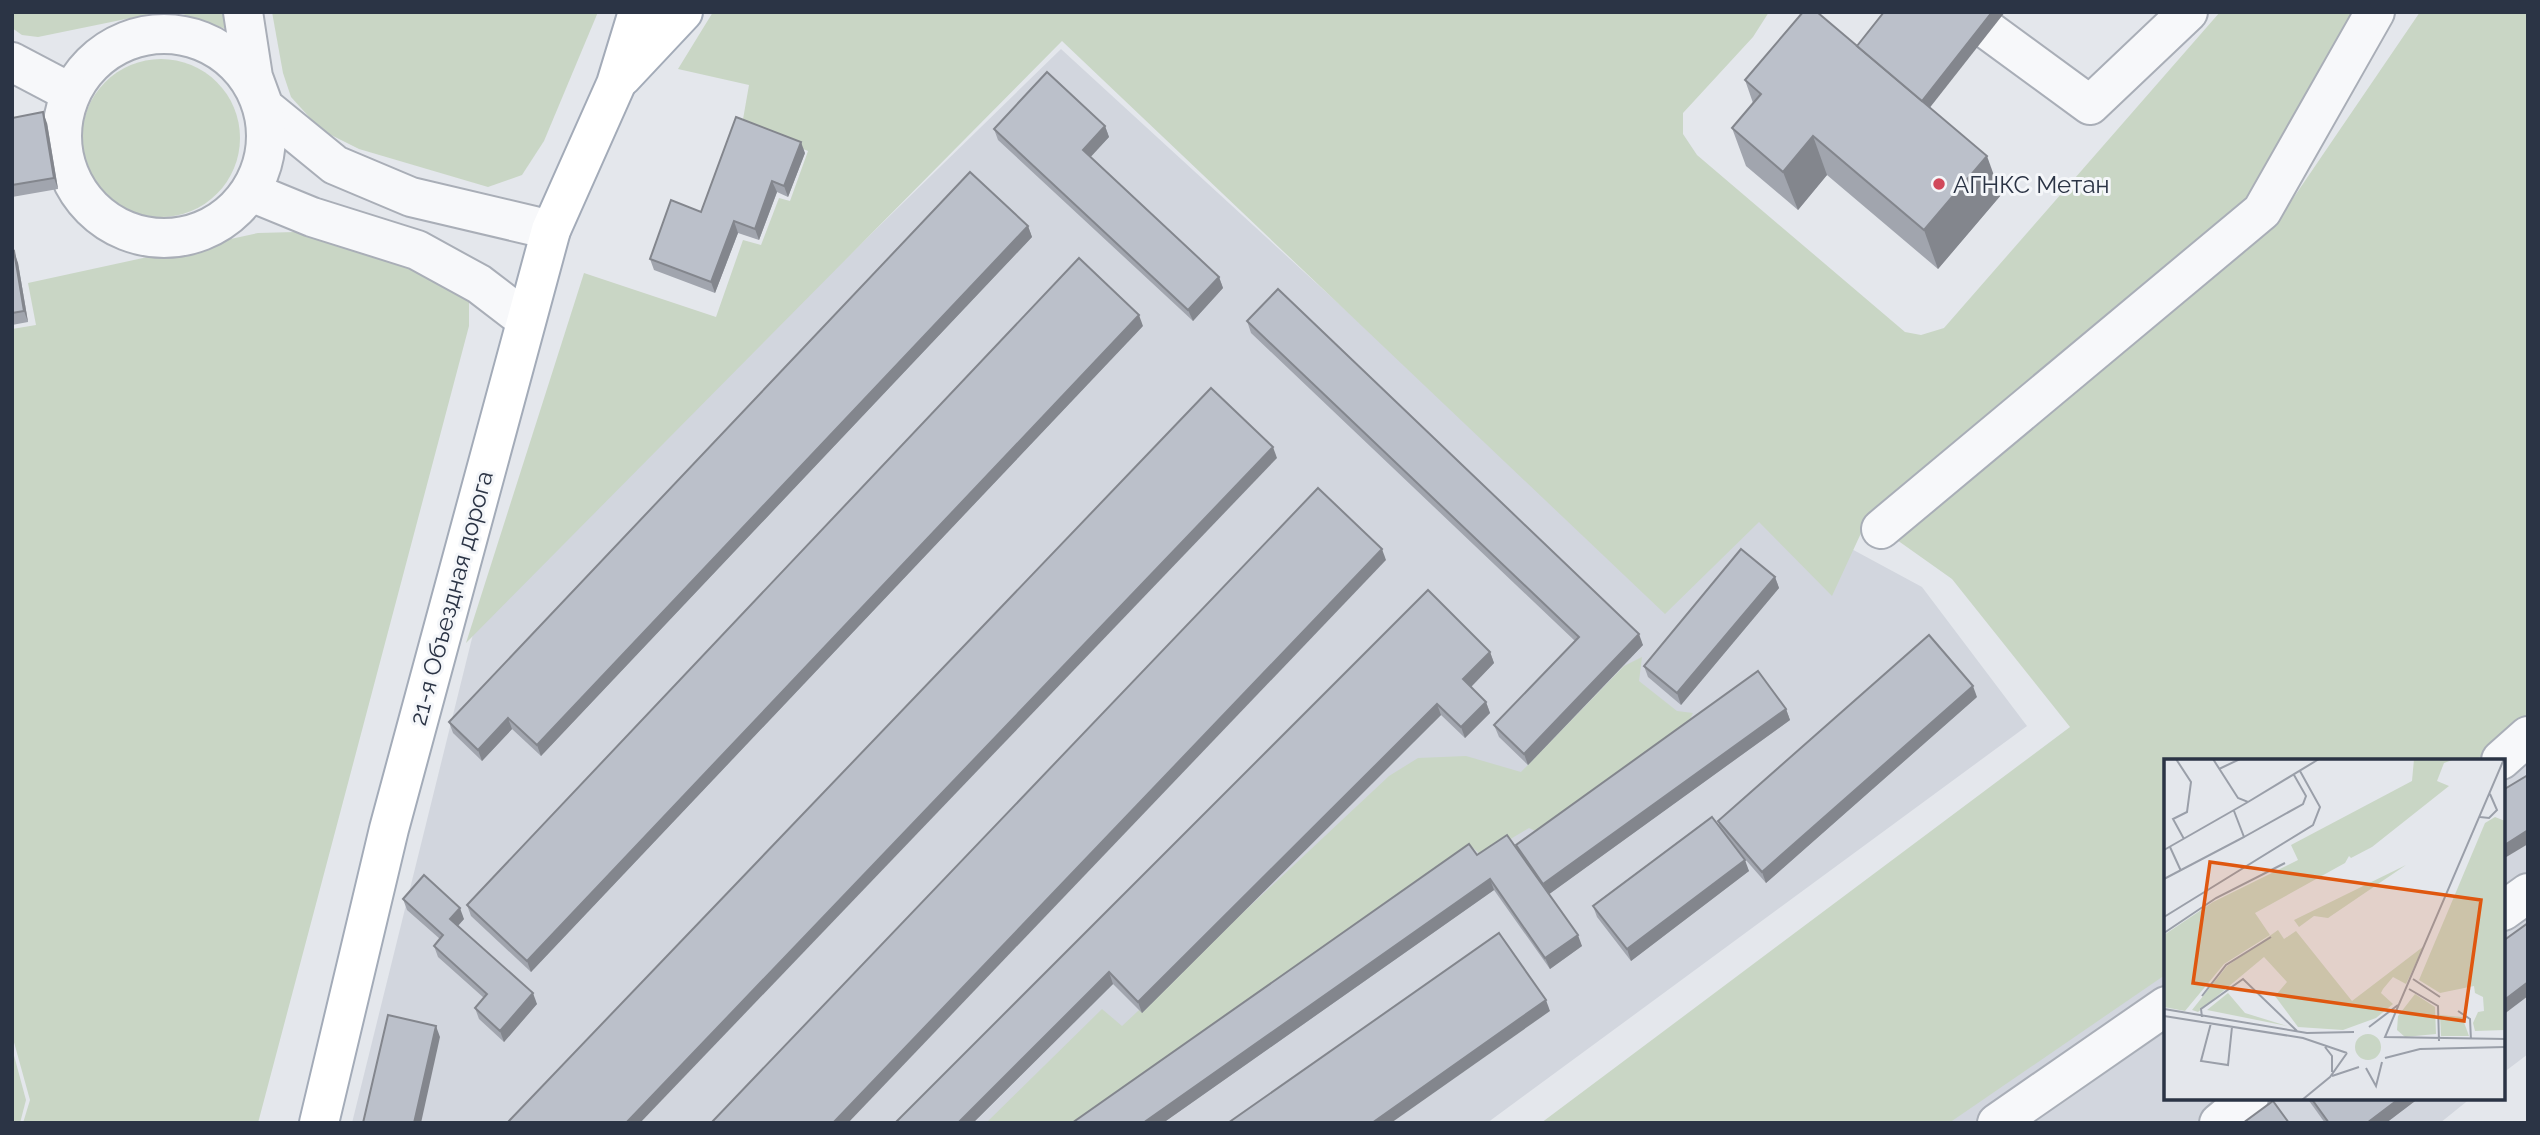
<svg xmlns="http://www.w3.org/2000/svg" width="2540" height="1135" font-family="Raleway,sans-serif">
<style>
.built{fill:#d2d6de}
.green{fill:#c9d6c5}
.lines{fill:none;stroke-linecap:round;stroke-linejoin:round}
.minor-casing{stroke:#a9aeb7;stroke-width:42}
.major-casing{stroke:#a3abb8;stroke-width:42}
.minor{stroke:#f7f8fa;stroke-width:38}
.major{stroke:#fff;stroke-width:38}
.wall{fill:#a1a5ae}
.shaded-wall{fill:#83868d}
.building{fill:#bbc0ca;stroke:#83868d;stroke-width:2}
.poi-dot{fill:#d1495b;stroke:#f4f6f9;stroke-width:2.5}
.labels{text-anchor:middle;dominant-baseline:central;stroke-width:6;stroke-linejoin:round;paint-order:stroke}
.poi-label{font-size:24px;fill:#2b3445;stroke:#f4f6f9;text-anchor:start}
.street-label{font-size:24px;fill:#2b3445;stroke:#f4f6f9}
.inset-road{fill:none;stroke:#9a9fa9;stroke-width:2}
.view{fill:#df570f;fill-opacity:0.15;stroke:#df570f;stroke-width:3.5}
.inset-edge{fill:none;stroke:#2b3445;stroke-width:3.5}
</style>
<rect width="100%" height="100%" fill="#e4e7ec"/>
<g class="built">
<path d="M 1061,49 L 1653,592 L 1759,499 L 1922,587 L 2027,726 L 1487,1123 L 352,1123 L 477,618 Z"/>
<path d="M 2528,692 L 2528,1054 L 2503,1073 L 2503,760 L 2441,760 Z"/>
<path d="M 2165,948 L 2166,1098 L 2471,1098 L 2440,1123 L 1908,1123 Z"/>
</g>
<g class="green">
<path d="M 12,12 L 160,12 L 38,37 L 22,35 L 12,28 Z"/>
<path d="M 177,12 L 226,12 L 229,30 Z"/>
<path d="M 272,12 L 598,12 L 544,141 L 522,175 L 488,187 L 359,149 L 321,130 L 291,97 L 283,73 Z"/>
<path d="M 713,12 L 1769,12 L 1753,37 L 1683,113 L 1683,134 L 1697,155 L 1905,332 L 1921,335 L 1944,328 L 2220,12 L 2378,12 L 2248,203 L 1868,518 L 1832,596 L 1759,522 L 1665,614 L 1062,41 L 466,643 L 584,273 L 716,317 L 743,240 L 761,245 L 779,198 L 790,201 L 808,151 L 742,125 L 749,85 L 678,69 Z"/>
<path d="M 2420,12 L 2528,12 L 2528,714 L 2476,760 L 2166,760 L 2165,975 L 1949,1123 L 1541,1123 L 2070,727 L 1952,579 L 1897,540 L 2277,222 Z"/>
<circle cx="161" cy="138" r="79"/>
<path d="M 295,232 L 328,235 L 458,283 L 469,302 L 469,326 L 258,1123 L 23,1123 L 30,1100 L 12,1035 L 12,329 L 36,325 L 28,283 L 258,233 Z"/>
<path d="M 1642,657 L 1639,681 L 1677,711 L 1693,713 L 1685,729 L 1542,834 L 1529,828 L 1482,856 L 1472,847 L 1082,1123 L 986,1123 L 1102,1009 L 1122,1026 L 1389,776 L 1418,758 L 1466,756 L 1521,772 L 1624,666 Z"/>
<path d="M 12,1048 L 26,1100 L 20,1123 L 12,1123 Z"/>
</g>
<g class="lines">
<g class="minor-casing">
<g id="minor">
<path d="M 243,12 L 253,77 L 264,107 L 335,165 L 411,197 L 551,230"/>
<path d="M 1963,12 L 2090,105 L 2188,12"/>
<circle cx="164" cy="136" r="102"/>
<path d="M 12,62 L 69,92"/>
<path d="M 251,192 L 312,217 L 417,250 L 479,284 L 526,320"/>
<path d="M 1881,529 L 2262,211 L 2375,12"/>
<path d="M 2501,760 L 2528,736"/>
<path d="M 2503,911 L 2528,893"/>
<path d="M 1997,1123 L 2166,1006"/>
<path d="M 2219,1123 L 2249,1098"/>
</g>
</g>
<g class="major-casing">
<g id="major">
<path d="M 622,77 L 683,12"/>
<path d="M 319,1123 L 389,829 L 551,230 L 616,84 L 638,12"/>
</g>
</g>
<use href="#minor" class="minor"/>
<use href="#major" class="major"/>
</g>
<g class="wall">
<path d="M 1745,80 L 1930,108 L 2001,195 L 1938,269 L 1827,175 L 1798,210 L 1746,166 L 1732,128 L 1753,103 Z"/>
<path d="M 12,118 L 47,123 L 58,189 L 12,197 Z"/>
<path d="M 1105,126 L 1109,137 L 1090,157 L 1219,277 L 1223,288 L 1193,321 L 998,140 L 994,129 Z"/>
<path d="M 805,153 L 788,197 L 777,192 L 759,240 L 738,233 L 715,293 L 654,270 L 650,259 L 701,212 Z"/>
<path d="M 1028,226 L 1032,237 L 541,756 L 512,729 L 482,761 L 453,733 L 449,722 Z"/>
<path d="M 12,252 L 18,263 L 28,322 L 12,325 Z"/>
<path d="M 1247,321 L 1643,645 L 1528,765 L 1499,737 L 1494,725 L 1575,641 L 1251,333 Z"/>
<path d="M 1143,326 L 531,972 L 471,916 L 467,905 Z"/>
<path d="M 1775,577 L 1779,588 L 1681,705 L 1648,677 L 1644,666 Z"/>
<path d="M 1490,652 L 1494,663 L 1471,687 L 1486,702 L 1490,713 L 1465,738 L 1441,715 L 1142,1013 L 1113,984 L 973,1123 L 895,1123 Z"/>
<path d="M 1977,697 L 1766,883 L 1738,851 L 1749,871 L 1631,961 L 1597,917 L 1593,906 L 1720,827 L 1718,821 Z"/>
<path d="M 1786,709 L 1790,720 L 1549,894 L 1582,946 L 1550,969 L 1494,890 L 1163,1123 L 1072,1123 L 1477,855 L 1518,851 L 1516,845 Z"/>
<path d="M 403,899 L 464,919 L 458,926 L 537,1004 L 504,1042 L 479,1019 L 475,1008 L 484,998 L 438,957 L 434,946 L 440,939 L 407,910 Z"/>
<path d="M 2307,1098 L 2419,1098 L 2386,1123 L 2325,1123 Z"/>
</g>
<g class="shaded-wall">
<path d="M 1992,12 L 2005,12 L 1917,124 L 1913,113 Z"/>
<path d="M 43,112 L 47,123 L 58,189 L 54,178 Z"/>
<path d="M 1105,126 L 1109,137 L 1087,161 L 1083,150 Z"/>
<path d="M 1813,136 L 1827,175 L 1798,210 L 1783,172 Z"/>
<path d="M 801,142 L 805,153 L 788,197 L 784,186 Z"/>
<path d="M 1987,156 L 2001,195 L 1938,269 L 1924,230 Z"/>
<path d="M 772,181 L 777,192 L 759,240 L 755,229 Z"/>
<path d="M 734,221 L 738,233 L 715,293 L 711,282 Z"/>
<path d="M 1028,226 L 1032,237 L 541,756 L 537,745 Z"/>
<path d="M 14,251 L 18,263 L 28,322 L 24,311 Z"/>
<path d="M 1219,277 L 1223,288 L 1193,321 L 1188,310 Z"/>
<path d="M 1139,315 L 1143,326 L 531,972 L 527,961 Z"/>
<path d="M 1273,447 L 1277,458 L 640,1123 L 626,1123 Z"/>
<path d="M 1382,549 L 1386,560 L 848,1123 L 833,1123 Z"/>
<path d="M 1775,577 L 1779,588 L 1681,705 L 1677,693 Z"/>
<path d="M 1639,634 L 1643,645 L 1528,765 L 1524,754 Z"/>
<path d="M 1490,652 L 1494,663 L 1468,690 L 1463,679 Z"/>
<path d="M 1973,686 L 1977,697 L 1766,883 L 1762,872 Z"/>
<path d="M 1486,702 L 1490,713 L 1465,738 L 1461,727 Z"/>
<path d="M 1437,704 L 1441,715 L 1142,1013 L 1138,1002 Z"/>
<path d="M 1786,709 L 1790,720 L 1548,895 L 1543,884 Z"/>
<path d="M 508,718 L 512,729 L 482,761 L 478,750 Z"/>
<path d="M 2528,830 L 2528,844 L 2503,859 L 2503,846 Z"/>
<path d="M 1745,860 L 1749,871 L 1631,961 L 1627,949 Z"/>
<path d="M 1490,879 L 1494,890 L 1163,1123 L 1143,1123 Z"/>
<path d="M 460,908 L 464,919 L 454,930 L 450,919 Z"/>
<path d="M 1578,935 L 1582,946 L 1550,969 L 1545,958 Z"/>
<path d="M 1109,972 L 1113,984 L 973,1123 L 958,1123 Z"/>
<path d="M 2528,982 L 2528,996 L 2503,1015 L 2503,1001 Z"/>
<path d="M 533,993 L 537,1004 L 504,1042 L 500,1031 Z"/>
<path d="M 1546,1000 L 1550,1011 L 1391,1123 L 1372,1123 Z"/>
<path d="M 436,1026 L 440,1037 L 421,1123 L 414,1123 Z"/>
<path d="M 2400,1098 L 2419,1098 L 2386,1123 L 2367,1123 Z"/>
</g>
<g class="building">
<path d="M 1803,12 L 1817,12 L 1987,156 L 1924,230 L 1813,136 L 1783,172 L 1732,128 L 1761,94 L 1745,80 Z"/>
<path d="M 1884,12 L 1992,12 L 1922,101 L 1857,46 Z"/>
<path d="M 1047,72 L 1105,126 L 1083,150 L 1219,277 L 1188,310 L 994,129 Z"/>
<path d="M 43,112 L 54,178 L 12,185 L 12,118 Z"/>
<path d="M 736,117 L 801,142 L 784,186 L 772,181 L 755,229 L 734,221 L 711,282 L 650,259 L 671,200 L 701,212 Z"/>
<path d="M 970,172 L 1028,226 L 537,745 L 508,718 L 478,750 L 449,722 Z"/>
<path d="M 14,251 L 24,311 L 12,313 L 12,252 Z"/>
<path d="M 1079,258 L 1139,315 L 527,961 L 467,905 Z"/>
<path d="M 1278,289 L 1639,634 L 1524,754 L 1494,725 L 1579,637 L 1247,321 Z"/>
<path d="M 1211,388 L 1273,447 L 626,1123 L 507,1123 Z"/>
<path d="M 1318,488 L 1382,549 L 833,1123 L 711,1123 Z"/>
<path d="M 1741,549 L 1775,577 L 1677,693 L 1644,666 Z"/>
<path d="M 1428,590 L 1490,652 L 1463,679 L 1486,702 L 1461,727 L 1437,704 L 1138,1002 L 1109,972 L 958,1123 L 895,1123 Z"/>
<path d="M 1929,635 L 1973,686 L 1762,872 L 1718,821 Z"/>
<path d="M 1758,671 L 1786,709 L 1543,884 L 1516,845 Z"/>
<path d="M 2528,775 L 2528,830 L 2503,846 L 2503,790 Z"/>
<path d="M 1712,817 L 1745,860 L 1627,949 L 1593,906 Z"/>
<path d="M 1507,835 L 1578,935 L 1545,958 L 1490,879 L 1143,1123 L 1072,1123 L 1469,844 L 1477,855 Z"/>
<path d="M 424,875 L 460,908 L 450,919 L 533,993 L 500,1031 L 475,1008 L 487,994 L 434,946 L 443,935 L 403,899 Z"/>
<path d="M 2528,923 L 2528,982 L 2503,1001 L 2503,941 Z"/>
<path d="M 1499,933 L 1546,1000 L 1372,1123 L 1228,1123 Z"/>
<path d="M 388,1015 L 436,1026 L 414,1123 L 363,1123 Z"/>
<path d="M 2311,1098 L 2400,1098 L 2367,1123 L 2329,1123 Z"/>
<path d="M 2273,1101 L 2289,1123 L 2243,1123 Z"/>
</g>
<circle class="poi-dot" cx="1939" cy="184" r="7"/>
<g class="labels">
<g class="poi-label">
<text x="1953" y="184">АГНКС Метан</text>
</g>
<g class="street-label">
<text transform="translate(451 598) rotate(-75)">21-я Объездная дорога</text>
</g>
</g>
<g transform="translate(2164 759)">
<rect width="341" height="341" fill="#e4e7ec"/>
<path d="M 250,0 L 291,0 L 280,4 L 273,22 L 285,27 L 208,88 L 187,99 L 185,97 L 181,104 L 91,154 L 106,176 L 60,205 L 21,252 L 0,248 L 0,176 L 49,143 L 134,101 L 127,86 L 248,22 ZM 331,58 L 341,62 L 341,271 L 311,272 L 309,264 L 314,253 L 320,252 L 319,238 L 311,234 L 310,227 L 276,234 L 255,221 L 321,64 ZM 242,106 L 164,159 L 150,157 L 135,168 L 130,161 ZM 114,171 L 120,180 L 132,172 L 188,242 L 260,187 L 242,225 L 229,218 L 219,230 L 217,234 L 229,245 L 212,259 L 179,271 L 134,268 L 111,237 L 123,223 L 100,198 L 34,253 L 28,251 L 63,207 ZM 64,234 L 81,254 L 123,267 L 43,251 ZM 251,235 L 271,248 L 272,275 L 241,278 L 233,271 L 234,257 ZM 276,256 L 298,258 L 305,277 L 277,277 ZM191 288a13 13 0 1 1 26 0a13 13 0 1 1-26 0Z" fill="#c9d6c5"/>
<path class="inset-road" d="M 12,0 L 27,23 L 23,53 L 9,60 L 20,80M 49,0 L 74,39 L 84,43 L 155,0M 340,0 L 221,278 L 342,280M 55,10 L 76,0M 316,58 L 325,59 L 333,51 L 326,35M 80,78 L 139,45 L 142,37 L 130,16M 6,88 L 17,112M 0,91 L 84,43M 0,120 L 80,78 L 70,52M 0,158 L 149,66 L 156,48 L 136,12M 0,174 L 52,139 L 121,104M 249,220 L 276,238M 245,230 L 274,247 L 275,282M 38,237 L 62,206 L 107,178M 0,250 L 143,274 L 190,273M 294,252 L 306,260 L 307,281M 0,257 L 139,279 L 183,294M 38,258 L 37,250 L 79,220 L 133,272M 47,264 L 37,302 L 64,306 L 68,268M 205,268 L 234,246M 161,288 L 168,297 L 168,313M 221,299 L 256,290 L 342,288M 202,309 L 212,327 L 218,303M 168,317 L 195,308M 138,341 L 166,318 L 183,294"/>
<path class="view" d="M 46,103 L 317,141 L 300,262 L 29,224 Z"/>
<rect width="341" height="341" class="inset-edge"/>
</g>
<rect width="2540" height="1135" fill="none" stroke="#2b3445" stroke-width="28"/>
</svg>
